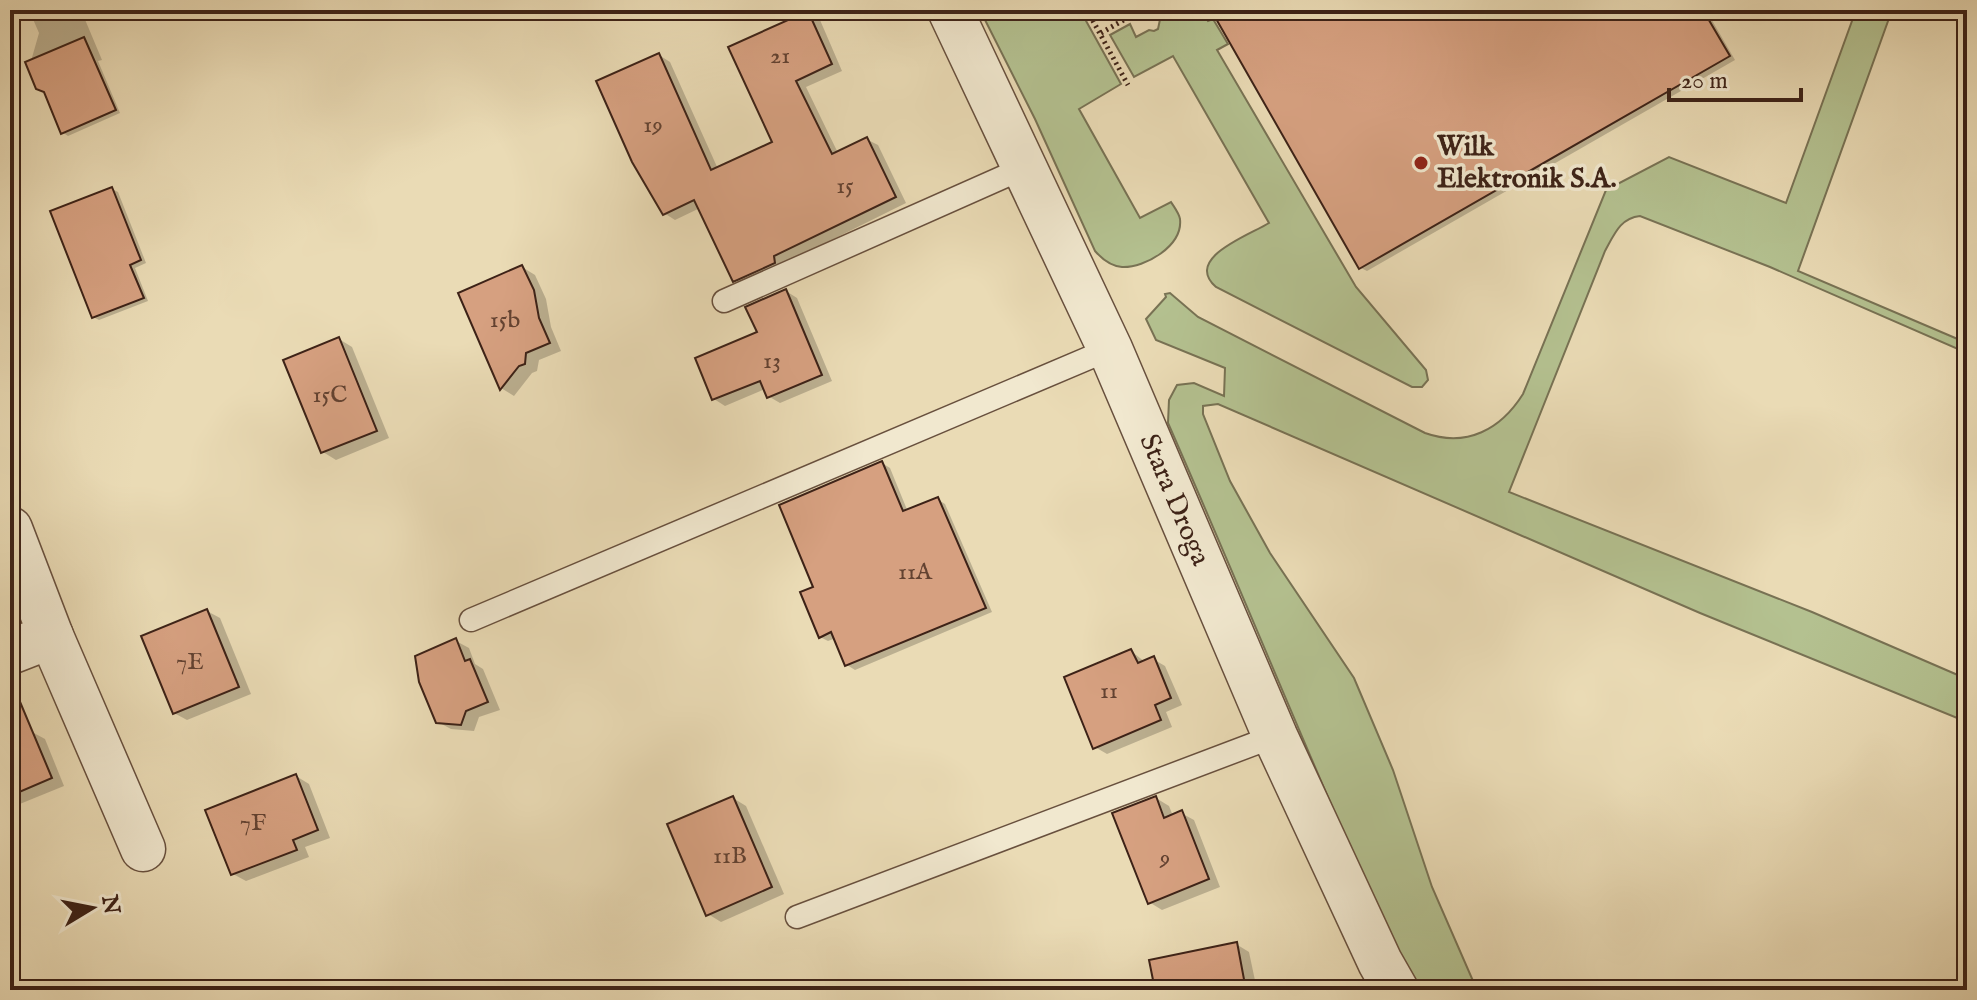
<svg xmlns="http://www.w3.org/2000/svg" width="1977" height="1000" font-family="'IM FELL English',serif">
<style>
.green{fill:#b4c190;stroke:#787254;stroke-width:2}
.shadow{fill:#0003}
.building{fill:#d6a080;stroke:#3d2217;stroke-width:2}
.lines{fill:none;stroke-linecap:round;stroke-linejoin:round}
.lane-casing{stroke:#68503e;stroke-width:25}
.street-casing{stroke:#68503e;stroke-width:47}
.path{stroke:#3d2217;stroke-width:5;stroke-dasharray:2 4;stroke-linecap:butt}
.lane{stroke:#f1e8cf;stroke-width:22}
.street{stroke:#f1e8cf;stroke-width:44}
.poi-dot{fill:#8f2418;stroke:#f1e8cf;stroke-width:3}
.labels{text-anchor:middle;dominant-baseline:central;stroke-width:7;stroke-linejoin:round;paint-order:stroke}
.number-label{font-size:24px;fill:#634231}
.poi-label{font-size:28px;font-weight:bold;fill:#3d2217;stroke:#f1e8cf;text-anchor:start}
.street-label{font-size:28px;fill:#3d2217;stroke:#f1e8cf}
</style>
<rect width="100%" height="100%" fill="#eadbb5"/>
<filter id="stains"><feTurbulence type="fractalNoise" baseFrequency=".0025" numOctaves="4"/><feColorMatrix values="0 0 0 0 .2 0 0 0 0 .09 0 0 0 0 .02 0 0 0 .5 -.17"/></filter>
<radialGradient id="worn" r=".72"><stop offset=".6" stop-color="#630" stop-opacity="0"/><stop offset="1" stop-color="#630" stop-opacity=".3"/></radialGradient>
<g class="green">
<path d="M 980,10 L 1080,10 L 1121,84 L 1079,109 L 1140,218 L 1171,202 C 1174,207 1179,213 1180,219 C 1183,246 1145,268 1122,267 C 1110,266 1102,259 1095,251 L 1035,119 Z"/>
<path d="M 1162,10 L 1202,10 L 1208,21 L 1213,19 L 1228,44 L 1217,50 L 1356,287 L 1426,370 L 1428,380 L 1422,387 L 1412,387 L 1216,287 C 1183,258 1250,235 1269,223 L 1173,56 L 1134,77 L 1110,35 L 1130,24 L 1136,37 L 1149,30 L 1154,31 L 1158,29 Z"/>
<path d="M 1856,10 L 1892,10 L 1798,271 L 1967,343 L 1967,353 L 1770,267 L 1640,216 C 1620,218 1614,235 1605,251 L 1509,492 L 1812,612 L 1967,679 L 1967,722 L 1700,613 L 1218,404 L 1203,406 L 1203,414 L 1230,481 L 1270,553 L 1354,678 L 1393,770 L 1432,887 L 1477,990 L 1414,990 C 1327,803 1251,612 1168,423 L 1169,400 L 1177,385 L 1194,383 L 1224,396 L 1225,368 L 1156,340 L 1146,319 L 1166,297 L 1165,294 L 1170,293 L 1198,317 L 1425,433 C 1467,448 1501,429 1523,394 L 1606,190 L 1669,157 L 1786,203 Z"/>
</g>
<g class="shadow">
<path d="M 29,10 L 81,10 L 102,60 L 98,61 L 120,113 L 68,136 L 62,132 L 46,91 L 29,68 L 39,33 Z"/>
<path d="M 1212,10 L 1706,10 L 1735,60 L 1367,271 L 1361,268 Z"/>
<path d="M 808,14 L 820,20 L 842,71 L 806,87 L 838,153 L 866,139 L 878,145 L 906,203 L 783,264 L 746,287 L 735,280 L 700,208 L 675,220 L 664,213 L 659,55 L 670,62 L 718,169 L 774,143 Z"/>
<path d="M 112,189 L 118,192 L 146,263 L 135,268 L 148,301 L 99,320 L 93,317 Z"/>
<path d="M 522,267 L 535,275 L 546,299 L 551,327 L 561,351 L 539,360 L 537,371 L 532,373 L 514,396 L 501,388 L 461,294 Z"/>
<path d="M 786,291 L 797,298 L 832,381 L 780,403 L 768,396 L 765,389 L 725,406 L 714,399 Z"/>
<path d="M 339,339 L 352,347 L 389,438 L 336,460 L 323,452 Z"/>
<path d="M 882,463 L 890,468 L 908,512 L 937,499 L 945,504 L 992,612 L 855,670 L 847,665 L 836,638 L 828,641 L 820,637 L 815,588 Z"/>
<path d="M 207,611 L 220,618 L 251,694 L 187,720 L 174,713 Z"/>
<path d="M 456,641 L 469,648 L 475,664 L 483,669 L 500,710 L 479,717 L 474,731 L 451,729 L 438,722 Z"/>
<path d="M 1131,651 L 1145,662 L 1153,659 L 1165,666 L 1182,705 L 1166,712 L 1172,727 L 1107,754 L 1095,747 Z"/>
<path d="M 32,732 L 45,739 L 64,786 L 10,808 L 10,741 Z"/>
<path d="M 296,776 L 309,784 L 330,838 L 305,847 L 309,857 L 246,881 L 233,874 Z"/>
<path d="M 733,798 L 746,806 L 784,894 L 721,922 L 708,914 Z"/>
<path d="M 1156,798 L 1169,806 L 1173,816 L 1181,813 L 1194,820 L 1220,887 L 1162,910 L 1149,902 Z"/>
<path d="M 1236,944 L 1249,952 L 1257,990 L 1157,990 Z"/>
<path d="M 764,979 L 778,990 L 707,990 L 735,980 L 746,986 Z"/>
</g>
<g class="building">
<path d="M 1211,10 L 1703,10 L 1730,56 L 1359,269 Z"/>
<path d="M 808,11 L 832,64 L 796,81 L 832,154 L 867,137 L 896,197 L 774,256 L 775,263 L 733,282 L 694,200 L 663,215 L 632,162 L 596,81 L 659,53 L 711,170 L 772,142 L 728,47 Z"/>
<path d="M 84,37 L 116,110 L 61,134 L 44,92 L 36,89 L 25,62 Z"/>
<path d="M 112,187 L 141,260 L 130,265 L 144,298 L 92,318 L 50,211 Z"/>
<path d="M 522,265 L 534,290 L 539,318 L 550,343 L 526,353 L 525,364 L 519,366 L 500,390 L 458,293 Z"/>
<path d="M 786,289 L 822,375 L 767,398 L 760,381 L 712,400 L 695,358 L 757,332 L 745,307 Z"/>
<path d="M 339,337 L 377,431 L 321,453 L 283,360 Z"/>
<path d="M 882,461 L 903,511 L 938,497 L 986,608 L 845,666 L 831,632 L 819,638 L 800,592 L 813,587 L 779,505 Z"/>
<path d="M 207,609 L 239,687 L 173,714 L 141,636 Z"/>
<path d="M 456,638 L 465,661 L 470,659 L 488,702 L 466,711 L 461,725 L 436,723 L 419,682 L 415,656 Z"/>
<path d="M 1131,649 L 1138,663 L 1154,656 L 1171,698 L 1155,705 L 1161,720 L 1093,749 L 1064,677 Z"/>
<path d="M 10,678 L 52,778 L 10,796 Z"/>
<path d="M 296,774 L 318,830 L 293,840 L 297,850 L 231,875 L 205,810 Z"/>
<path d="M 733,796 L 772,887 L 706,916 L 667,824 Z"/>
<path d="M 1156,796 L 1164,818 L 1182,810 L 1209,879 L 1148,904 L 1112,813 Z"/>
<path d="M 1237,942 L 1246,990 L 1155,990 L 1149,960 Z"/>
</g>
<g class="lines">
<g class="lane-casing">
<g id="lane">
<path d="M 724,301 L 1026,167"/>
<path d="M 471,620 L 1110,349"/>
<path d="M 797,917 L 1275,736"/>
</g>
</g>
<g class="street-casing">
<g id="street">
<path d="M 950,10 L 1110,349 L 1275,736 L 1380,962 L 1396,990"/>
<path d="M 10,529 L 51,636 L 10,652"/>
<path d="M 51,636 L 143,849"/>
</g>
</g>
<g class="path">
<path d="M 1087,10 L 1128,85"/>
<path d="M 1101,33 L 1141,10"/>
</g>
<use href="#lane" class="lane"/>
<use href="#street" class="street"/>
</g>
<circle class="poi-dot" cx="1421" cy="163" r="8"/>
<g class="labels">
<g class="number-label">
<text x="780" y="56">21</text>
<text x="653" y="125">19</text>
<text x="845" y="186">15</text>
<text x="505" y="320">15b</text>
<text x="772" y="361">13</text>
<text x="330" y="395">15C</text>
<text x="915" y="572">11A</text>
<text x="190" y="662">7E</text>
<text x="1109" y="691">11</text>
<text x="253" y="823">7F</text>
<text x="730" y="856">11B</text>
<text x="1165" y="858">9</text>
</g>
<g class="poi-label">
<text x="1437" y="147">Wilk<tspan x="1437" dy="32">Elektronik S.A.</tspan></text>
</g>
<g class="street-label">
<text transform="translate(1174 500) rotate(67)">Stara Droga</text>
</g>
</g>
<rect width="1977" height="1000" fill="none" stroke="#eadbb5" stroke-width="40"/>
<rect x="12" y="12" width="1953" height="976" fill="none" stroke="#3d2217" stroke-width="4"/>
<rect x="20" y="20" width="1937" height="960" fill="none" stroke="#3d2217" stroke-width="2"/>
<g transform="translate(92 908) rotate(80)" stroke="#f1e8cf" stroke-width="6" paint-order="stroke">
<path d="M0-6L14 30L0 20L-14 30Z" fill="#3d2217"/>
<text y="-12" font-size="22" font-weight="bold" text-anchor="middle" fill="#3d2217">N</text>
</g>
<path d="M1669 88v12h132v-12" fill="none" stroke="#3d2217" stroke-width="4"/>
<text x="1681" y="88" font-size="24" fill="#3d2217" stroke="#f1e8cf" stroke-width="6" paint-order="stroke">20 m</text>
<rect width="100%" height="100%" filter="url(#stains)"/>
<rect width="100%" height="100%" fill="url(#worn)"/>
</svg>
